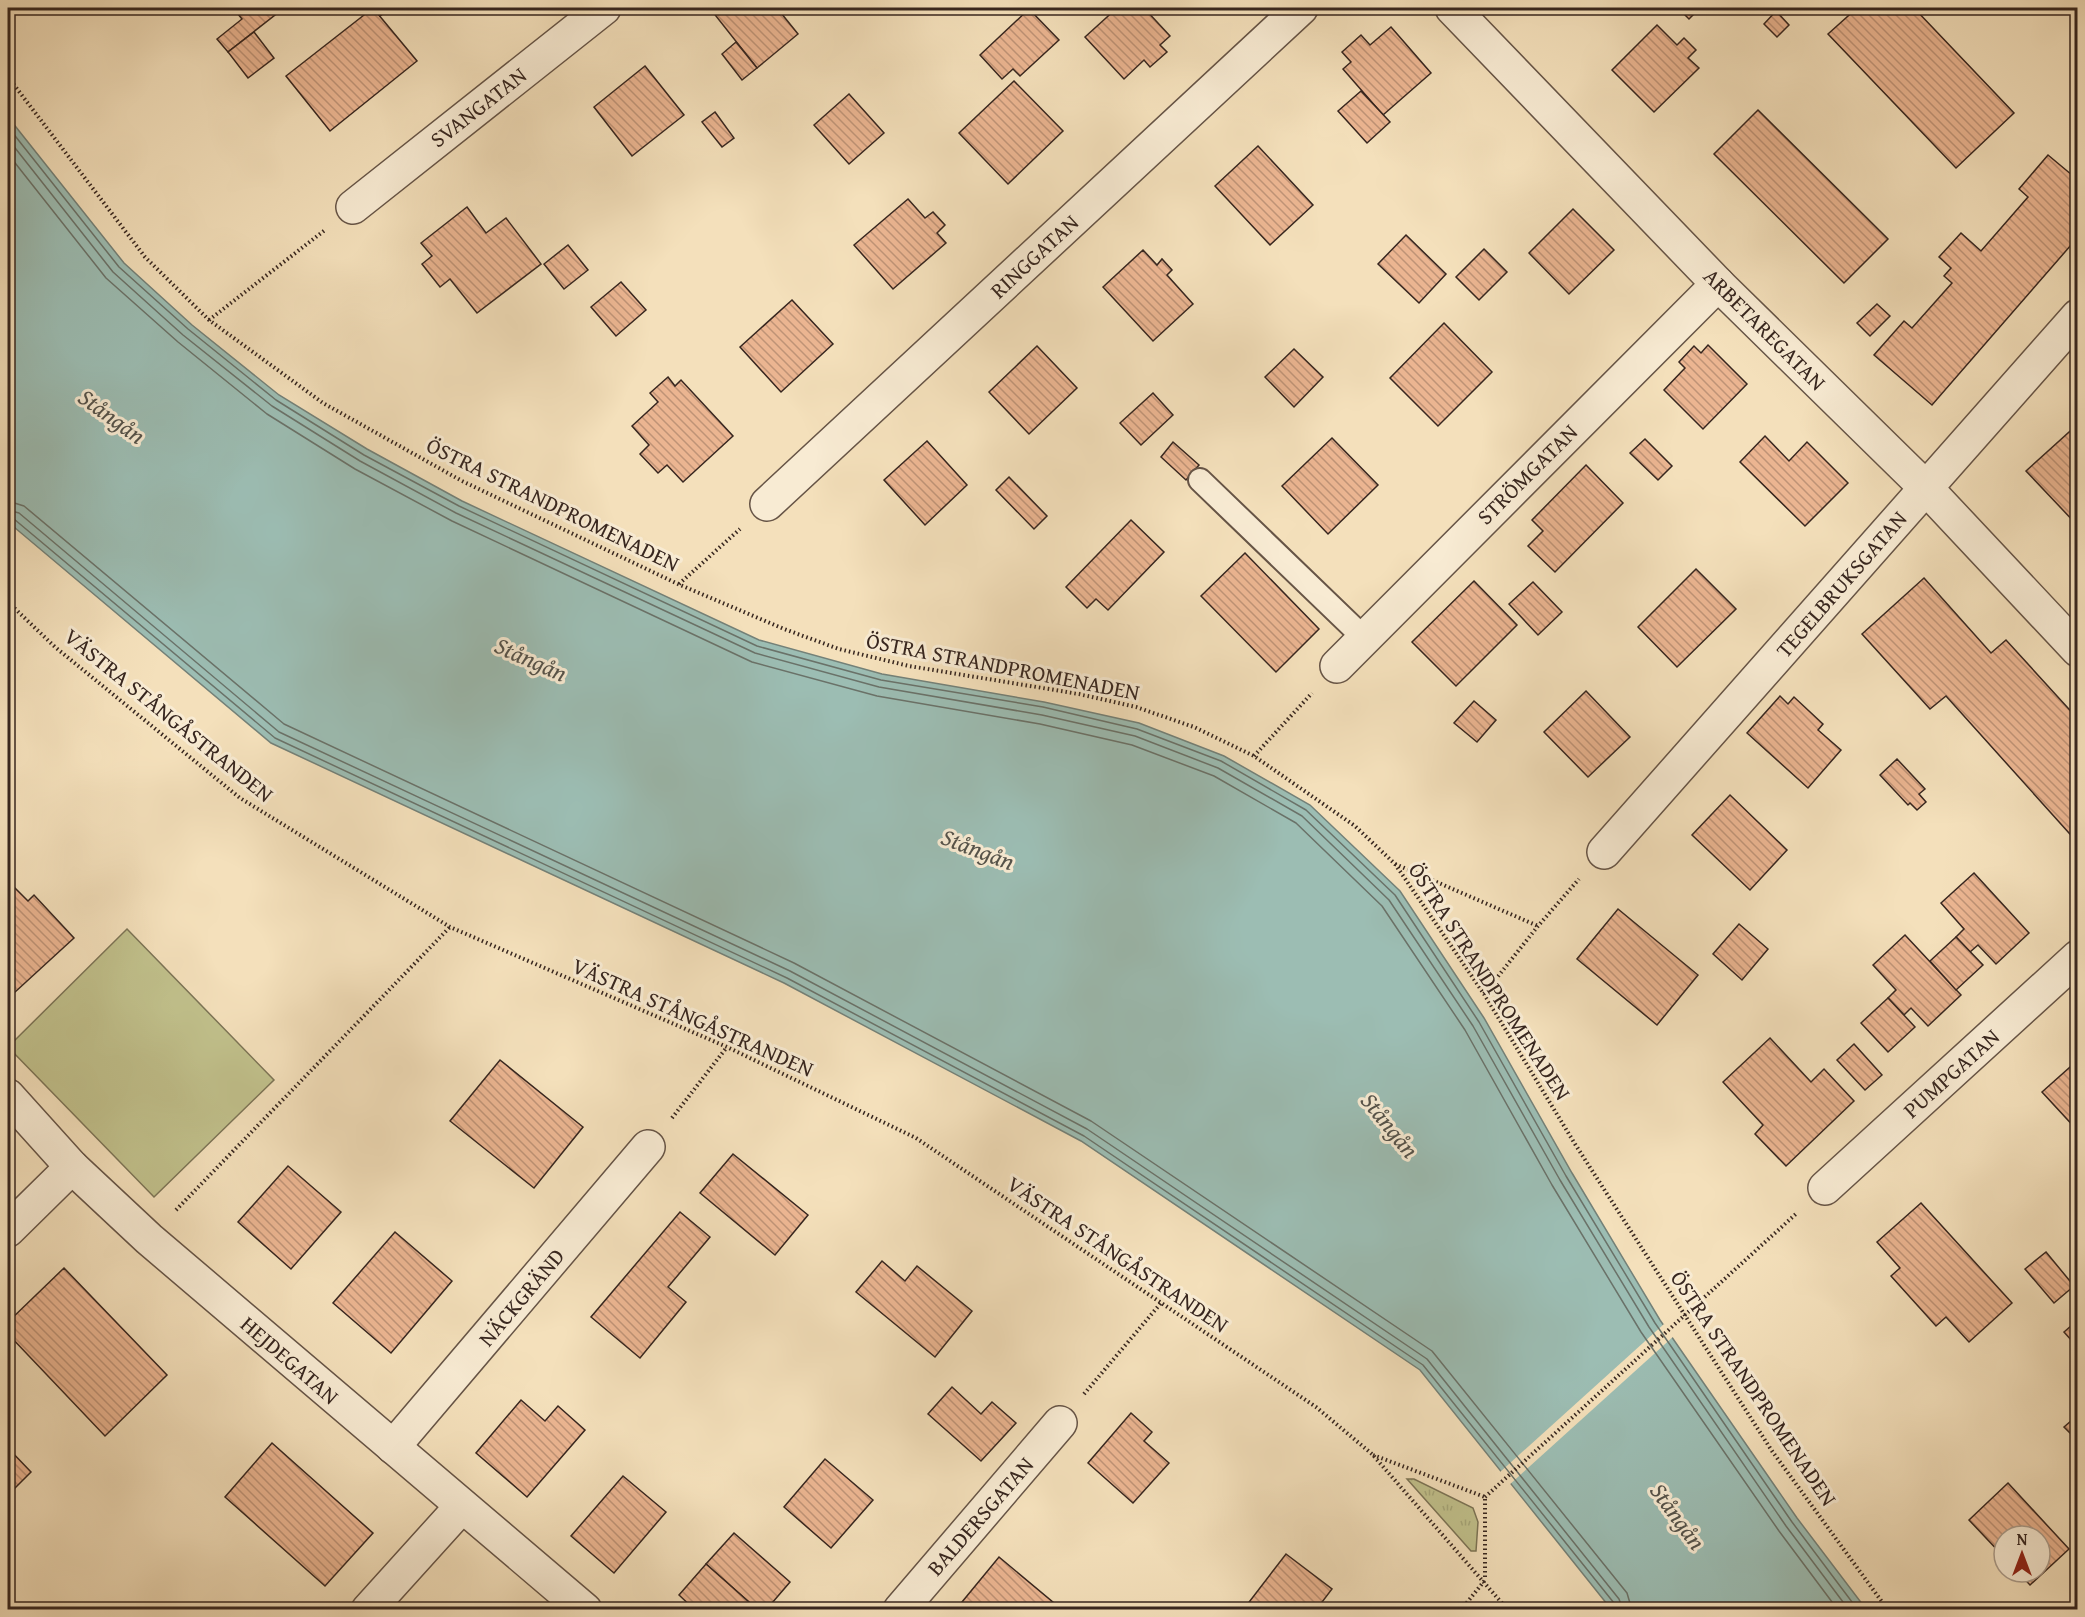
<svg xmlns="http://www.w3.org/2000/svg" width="2085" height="1617" font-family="'Gentium Book Plus',serif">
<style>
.grass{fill:url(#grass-tufts);stroke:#7c7456;stroke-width:1.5}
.park{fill:#c1c18c;stroke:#7c7456;stroke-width:1.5}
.water{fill:#9cbdb3;stroke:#748178;stroke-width:1.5}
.pier{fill:#f4e0bb}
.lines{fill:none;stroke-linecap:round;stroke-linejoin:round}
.shore{stroke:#6a7269;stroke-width:1.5}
.building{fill:url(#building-back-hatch);stroke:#37261f;stroke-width:1.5}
.lane-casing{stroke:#665446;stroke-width:26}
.street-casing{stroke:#665446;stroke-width:36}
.path{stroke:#37261f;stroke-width:4;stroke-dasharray:1.5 3;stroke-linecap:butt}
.lane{stroke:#f8ebd3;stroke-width:22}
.street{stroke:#f8ebd3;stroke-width:33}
.labels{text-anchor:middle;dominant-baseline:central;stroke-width:6;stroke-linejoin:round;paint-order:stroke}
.street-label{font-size:22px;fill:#37261f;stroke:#f8ebd3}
.water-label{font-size:24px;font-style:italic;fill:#55534b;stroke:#f8ebd3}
</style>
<defs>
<pattern id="grass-tufts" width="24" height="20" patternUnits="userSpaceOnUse" patternTransform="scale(1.5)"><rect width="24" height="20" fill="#c1c18c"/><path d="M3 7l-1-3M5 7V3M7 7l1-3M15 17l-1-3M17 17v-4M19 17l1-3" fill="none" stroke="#a6a678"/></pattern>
<pattern id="building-back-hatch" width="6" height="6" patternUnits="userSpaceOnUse" patternTransform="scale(1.5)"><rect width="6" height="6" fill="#ebb591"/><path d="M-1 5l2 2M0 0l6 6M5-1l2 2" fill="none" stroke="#bf9376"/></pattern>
</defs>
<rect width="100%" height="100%" fill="#f4e0bb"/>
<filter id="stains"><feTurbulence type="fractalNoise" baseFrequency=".00333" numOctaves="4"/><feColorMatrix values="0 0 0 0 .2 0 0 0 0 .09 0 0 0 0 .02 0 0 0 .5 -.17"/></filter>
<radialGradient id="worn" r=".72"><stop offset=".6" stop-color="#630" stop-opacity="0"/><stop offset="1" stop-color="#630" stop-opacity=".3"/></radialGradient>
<path class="grass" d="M 1407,1479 L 1414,1479 L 1473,1508 L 1478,1522 L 1476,1551 L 1471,1551 Z"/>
<path class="park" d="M 127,929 L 274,1080 L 154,1197 L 8,1047 Z"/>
<path class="water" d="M 8,117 L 124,263 L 192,325 L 279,395 L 367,449 L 462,501 L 759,640 L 882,674 L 1044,702 L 1139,723 L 1224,756 L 1310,805 L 1400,891 L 1484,1018 L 1572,1173 L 1660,1320 L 1797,1518 L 1866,1609 L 1611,1609 L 1420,1370 L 1081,1141 L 784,983 L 271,743 L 8,522 Z"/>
<path class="pier" d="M 1664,1324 L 1675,1335 L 1508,1486 L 1499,1473 Z"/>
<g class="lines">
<g class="shore">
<path d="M 8,127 L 119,267 L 188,329 L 276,400 L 364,455 L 459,506 L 757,646 L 881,680 L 1043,707 L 1137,729 L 1221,761 L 1306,810 L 1395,895 L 1479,1022 L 1566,1176 L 1655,1323 L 1792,1522 L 1858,1610"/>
<path d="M 8,139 L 113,272 L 183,335 L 272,406 L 360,461 L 456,513 L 755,653 L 879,687 L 1042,715 L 1135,736 L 1218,768 L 1302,816 L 1389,900 L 1473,1026 L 1560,1180 L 1649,1327 L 1786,1526 L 1849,1610"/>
<path d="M 8,154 L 106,278 L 178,342 L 267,414 L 355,469 L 452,521 L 752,662 L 877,696 L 1040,724 L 1132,745 L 1214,776 L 1296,823 L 1382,906 L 1465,1030 L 1552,1185 L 1641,1332 L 1779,1531 L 1838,1610"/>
<path d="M 8,501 L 24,506 L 284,724 L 794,963 L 1091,1121 L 1432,1351 L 1627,1593 L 1632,1610"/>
<path d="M 8,510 L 19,513 L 279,732 L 790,971 L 1087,1129 L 1427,1359 L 1619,1599 L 1623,1610"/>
<path d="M 8,517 L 14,519 L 275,738 L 787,978 L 1084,1136 L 1423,1365 L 1614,1603 L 1615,1610"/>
</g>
</g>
<g class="building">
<path d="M 233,8 L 284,8 L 228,52 L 217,39 L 242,19 Z"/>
<path d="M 373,8 L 417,61 L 330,131 L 286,76 Z"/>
<path d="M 373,8 L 391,8 L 380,16 Z"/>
<path d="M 717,8 L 777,8 L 798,34 L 757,68 L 712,11 Z"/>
<path d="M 1117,8 L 1144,8 L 1170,36 L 1160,45 L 1167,52 L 1150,67 L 1144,60 L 1124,79 L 1085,37 Z"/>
<path d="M 1678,8 L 1700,8 L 1689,19 Z"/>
<path d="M 1857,8 L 1914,8 L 2014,113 L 1956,168 L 1828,34 Z"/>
<path d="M 1029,9 L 1059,40 L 1020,76 L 1013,69 L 1002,79 L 980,55 Z"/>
<path d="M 1776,11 L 1789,25 L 1777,37 L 1764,24 Z"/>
<path d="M 1657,25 L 1677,45 L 1684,38 L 1696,50 L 1688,58 L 1699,68 L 1654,112 L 1612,70 Z"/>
<path d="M 1391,27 L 1431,73 L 1383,115 L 1343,69 L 1351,62 L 1342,52 L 1361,35 L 1370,45 Z"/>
<path d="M 254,32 L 274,58 L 248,78 L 228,52 Z"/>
<path d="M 736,42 L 757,68 L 742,80 L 722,54 Z"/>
<path d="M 645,66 L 684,115 L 632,156 L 594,107 Z"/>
<path d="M 1014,81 L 1063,131 L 1008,184 L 959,133 Z"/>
<path d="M 1361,91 L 1390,122 L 1367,143 L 1338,111 Z"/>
<path d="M 849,94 L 884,133 L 849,164 L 814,125 Z"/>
<path d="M 1758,110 L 1888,239 L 1844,283 L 1714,154 Z"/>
<path d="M 715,112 L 734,138 L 722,147 L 702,122 Z"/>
<path d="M 1258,146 L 1313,205 L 1270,245 L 1215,186 Z"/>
<path d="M 2048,155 L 2078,180 L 2078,237 L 1932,405 L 1874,355 L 1904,321 L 1912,328 L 1952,283 L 1944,276 L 1951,268 L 1939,257 L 1961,233 L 1981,251 L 2028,197 L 2019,189 Z"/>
<path d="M 908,199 L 925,218 L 933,212 L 945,225 L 937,233 L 946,243 L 893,289 L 854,245 Z"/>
<path d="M 467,207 L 486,233 L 506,218 L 541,264 L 477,313 L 450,279 L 440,287 L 422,264 L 432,256 L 421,243 Z"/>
<path d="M 1573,209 L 1614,250 L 1569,294 L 1529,253 Z"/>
<path d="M 1406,235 L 1446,274 L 1419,303 L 1378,264 Z"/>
<path d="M 568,245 L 588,270 L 564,289 L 544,264 Z"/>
<path d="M 1484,249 L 1507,272 L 1479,300 L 1456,277 Z"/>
<path d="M 1143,250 L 1157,265 L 1162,259 L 1172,270 L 1167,275 L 1193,304 L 1153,341 L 1103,287 Z"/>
<path d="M 621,282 L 646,310 L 616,336 L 591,307 Z"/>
<path d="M 792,300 L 833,344 L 781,392 L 740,347 Z"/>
<path d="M 1877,304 L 1890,316 L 1870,336 L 1857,323 Z"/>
<path d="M 1444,323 L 1492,372 L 1438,426 L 1390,378 Z"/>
<path d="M 1708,345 L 1747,384 L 1703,429 L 1664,390 L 1685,368 L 1679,362 L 1694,346 L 1701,353 Z"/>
<path d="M 1037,346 L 1077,388 L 1029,434 L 989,392 Z"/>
<path d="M 1294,349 L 1323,377 L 1294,407 L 1265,377 Z"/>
<path d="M 668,377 L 675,386 L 681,380 L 733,436 L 683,482 L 667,465 L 658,473 L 640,454 L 649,445 L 632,426 L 658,402 L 650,393 Z"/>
<path d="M 1153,393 L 1173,415 L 1141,445 L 1120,423 Z"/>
<path d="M 2078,424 L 2078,526 L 2026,471 Z"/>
<path d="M 1765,436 L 1789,461 L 1807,442 L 1848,483 L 1805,526 L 1740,462 Z"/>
<path d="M 1332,438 L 1378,485 L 1328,534 L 1282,486 Z"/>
<path d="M 1645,439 L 1672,466 L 1658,480 L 1630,453 Z"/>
<path d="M 927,441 L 967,485 L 925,525 L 884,480 Z"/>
<path d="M 1173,442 L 1199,465 L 1186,480 L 1161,457 Z"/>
<path d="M 1586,465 L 1623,503 L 1555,572 L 1528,546 L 1543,531 L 1532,520 Z"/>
<path d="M 1009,477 L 1047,516 L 1034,529 L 996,490 Z"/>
<path d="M 1131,520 L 1164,552 L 1108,610 L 1096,599 L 1087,608 L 1066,587 Z"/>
<path d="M 1245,553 L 1319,629 L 1276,672 L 1201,596 Z"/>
<path d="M 1696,569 L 1736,609 L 1677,667 L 1638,627 Z"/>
<path d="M 1924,578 L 1991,653 L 2006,640 L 2078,719 L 2078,843 L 1946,696 L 1930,709 L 1862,634 Z"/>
<path d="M 1474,581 L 1517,625 L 1456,686 L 1412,642 Z"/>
<path d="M 1533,582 L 1562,612 L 1538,635 L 1509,604 Z"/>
<path d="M 1586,691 L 1630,737 L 1588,777 L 1544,732 Z"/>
<path d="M 1780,696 L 1788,704 L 1794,697 L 1823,724 L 1818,730 L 1841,750 L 1808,788 L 1747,733 Z"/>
<path d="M 1474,701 L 1496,720 L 1477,742 L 1454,723 Z"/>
<path d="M 1897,759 L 1925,789 L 1919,794 L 1926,802 L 1917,810 L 1910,803 L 1908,805 L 1880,775 Z"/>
<path d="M 1730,795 L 1787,850 L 1750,890 L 1692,835 Z"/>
<path d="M 1974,873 L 2029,933 L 1996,964 L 1978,945 L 1970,952 L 1956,937 L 1964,929 L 1941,903 Z"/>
<path d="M 9,882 L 28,901 L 34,895 L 74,938 L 14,993 L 8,986 Z"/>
<path d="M 1618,909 L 1698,975 L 1657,1025 L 1577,959 Z"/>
<path d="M 1739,924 L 1768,949 L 1742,980 L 1713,954 Z"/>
<path d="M 1905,935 L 1961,995 L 1928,1026 L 1911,1008 L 1904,1015 L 1888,998 L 1896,990 L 1873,965 Z"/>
<path d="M 1956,937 L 1983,965 L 1956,990 L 1930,961 Z"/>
<path d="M 1888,998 L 1915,1027 L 1888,1052 L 1861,1023 Z"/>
<path d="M 1770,1038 L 1811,1082 L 1824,1069 L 1854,1101 L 1786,1166 L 1755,1134 L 1763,1125 L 1723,1082 Z"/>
<path d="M 1854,1044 L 1882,1075 L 1865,1090 L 1837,1060 Z"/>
<path d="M 500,1060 L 583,1127 L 534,1188 L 450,1121 Z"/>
<path d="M 2078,1060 L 2078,1131 L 2042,1092 Z"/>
<path d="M 733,1154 L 808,1215 L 775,1255 L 700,1193 Z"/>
<path d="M 288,1166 L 341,1212 L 291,1269 L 238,1222 Z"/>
<path d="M 1921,1203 L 2012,1303 L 1969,1342 L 1946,1317 L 1936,1326 L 1891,1276 L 1900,1268 L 1877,1242 Z"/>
<path d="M 680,1212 L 710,1237 L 668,1287 L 686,1302 L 640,1358 L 591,1317 Z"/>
<path d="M 395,1232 L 452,1281 L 391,1353 L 333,1303 Z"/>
<path d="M 2046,1252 L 2074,1286 L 2054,1303 L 2025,1269 Z"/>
<path d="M 882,1261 L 905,1281 L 917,1266 L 972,1311 L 935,1357 L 856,1292 Z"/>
<path d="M 64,1268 L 167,1375 L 105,1436 L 8,1334 L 8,1322 Z"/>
<path d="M 2078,1320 L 2078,1336 L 2072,1341 L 2064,1332 Z"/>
<path d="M 952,1387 L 981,1414 L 992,1402 L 1016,1423 L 981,1461 L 928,1414 Z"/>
<path d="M 521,1400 L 545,1421 L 558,1406 L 585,1430 L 527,1497 L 476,1453 Z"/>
<path d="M 1131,1413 L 1152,1432 L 1144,1441 L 1169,1463 L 1133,1503 L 1088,1463 Z"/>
<path d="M 2078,1415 L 2078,1441 L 2064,1427 Z"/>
<path d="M 272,1443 L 373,1533 L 325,1586 L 225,1497 Z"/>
<path d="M 8,1448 L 31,1472 L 8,1495 Z"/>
<path d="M 825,1459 L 873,1500 L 831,1548 L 784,1507 Z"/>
<path d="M 623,1476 L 666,1512 L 614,1573 L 571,1536 Z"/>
<path d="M 2008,1483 L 2069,1549 L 2030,1585 L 2018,1572 L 2040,1572 L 2040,1536 L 2004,1536 L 2004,1557 L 1969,1520 Z"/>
<path d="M 734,1533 L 790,1582 L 766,1610 L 758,1610 L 706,1564 Z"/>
<path d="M 1286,1554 L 1332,1589 L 1316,1610 L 1243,1610 Z"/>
<path d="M 999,1557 L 1060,1608 L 1059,1610 L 971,1610 L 962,1602 Z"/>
<path d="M 706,1564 L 758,1610 L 695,1610 L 679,1595 Z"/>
</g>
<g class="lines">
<g class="lane-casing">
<path id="lane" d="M 1200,480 L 1363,637"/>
</g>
<g class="street-casing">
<g id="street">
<path d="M 1452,8 L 1718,284 L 1926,488 L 2078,650"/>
<path d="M 353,207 L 604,8"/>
<path d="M 767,504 L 1301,8"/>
<path d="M 1337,666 L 1718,284"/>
<path d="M 1604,852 L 2078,316"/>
<path d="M 8,1096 L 72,1167 L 149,1239 L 585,1610"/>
<path d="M 1825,1188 L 2078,957"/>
<path d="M 8,1230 L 72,1167"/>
<path d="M 393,1447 L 648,1147"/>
<path d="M 368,1610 L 462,1506"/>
<path d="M 900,1610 L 1060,1423"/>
</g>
</g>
<g class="path">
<path d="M 8,77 L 145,257 L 209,320 L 323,403 L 462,481 L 678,584 L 784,629 L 839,649 L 909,666 L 1079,694 L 1136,707 L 1194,727 L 1254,756 L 1355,826 L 1395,864 L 1484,994 L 1575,1144 L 1772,1451 L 1888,1610"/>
<path d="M 209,320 L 325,230"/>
<path d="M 679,584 L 740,529"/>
<path d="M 8,602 L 55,647 L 240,798 L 450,927 L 727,1047 L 916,1138 L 1316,1407 L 1372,1454 L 1508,1610"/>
<path d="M 1254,756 L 1312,693"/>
<path d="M 1395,864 L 1538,926"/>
<path d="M 1484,994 L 1538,926 L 1579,879"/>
<path d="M 672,1118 L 727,1047"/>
<path d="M 176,1210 L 450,927"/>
<path d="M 1084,1394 L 1161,1303"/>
<path d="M 1373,1455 L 1485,1497 L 1485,1580"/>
<path d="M 1485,1497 L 1797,1213"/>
<path d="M 1461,1610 L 1485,1580"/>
</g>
<use href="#lane" class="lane"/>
<use href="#street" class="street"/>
</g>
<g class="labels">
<g class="street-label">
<text transform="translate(478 107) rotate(-38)">SVANGATAN</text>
<text transform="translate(1034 256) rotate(-43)">RINGGATAN</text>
<text transform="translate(1765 329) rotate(45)">ARBETAREGATAN</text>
<text transform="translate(1527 474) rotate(-45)">STRÖMGATAN</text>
<text transform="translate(553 504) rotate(26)">ÖSTRA STRANDPROMENADEN</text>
<text transform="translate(1841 584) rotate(-49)">TEGELBRUKSGATAN</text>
<text transform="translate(1003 666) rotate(11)">ÖSTRA STRANDPROMENADEN</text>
<text transform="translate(169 715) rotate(39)">VÄSTRA STÅNGÅSTRANDEN</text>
<text transform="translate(1490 981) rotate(57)">ÖSTRA STRANDPROMENADEN</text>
<text transform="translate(693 1017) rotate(24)">VÄSTRA STÅNGÅSTRANDEN</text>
<text transform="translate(1951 1073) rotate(-42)">PUMPGATAN</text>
<text transform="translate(1118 1254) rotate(34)">VÄSTRA STÅNGÅSTRANDEN</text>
<text transform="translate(521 1297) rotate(-50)">NÄCKGRÄND</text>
<text transform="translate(290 1360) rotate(41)">HEJDEGATAN</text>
<text transform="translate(1754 1388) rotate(56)">ÖSTRA STRANDPROMENADEN</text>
<text transform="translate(980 1516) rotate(-49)">BALDERSGATAN</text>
</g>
<g class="water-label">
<text transform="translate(112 416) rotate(36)">Stångån</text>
<text transform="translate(531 659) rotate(24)">Stångån</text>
<text transform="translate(978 849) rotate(21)">Stångån</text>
<text transform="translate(1390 1125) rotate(51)">Stångån</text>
<text transform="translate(1678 1516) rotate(54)">Stångån</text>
</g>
</g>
<rect width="2085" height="1617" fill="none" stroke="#f4e0bb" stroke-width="30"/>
<rect x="9" y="9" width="2067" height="1599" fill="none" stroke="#37261f" stroke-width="3"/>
<rect x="15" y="15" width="2055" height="1587" fill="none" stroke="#37261f" stroke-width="1.5"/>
<g transform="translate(2022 1554)"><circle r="28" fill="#f8ebd3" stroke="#ab9c8b" stroke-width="1.5"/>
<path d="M0-4.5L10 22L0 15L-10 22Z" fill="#8f2418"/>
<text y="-9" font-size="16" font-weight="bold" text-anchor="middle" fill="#37261f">N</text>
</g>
<rect width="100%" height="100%" filter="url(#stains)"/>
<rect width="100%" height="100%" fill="url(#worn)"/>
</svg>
